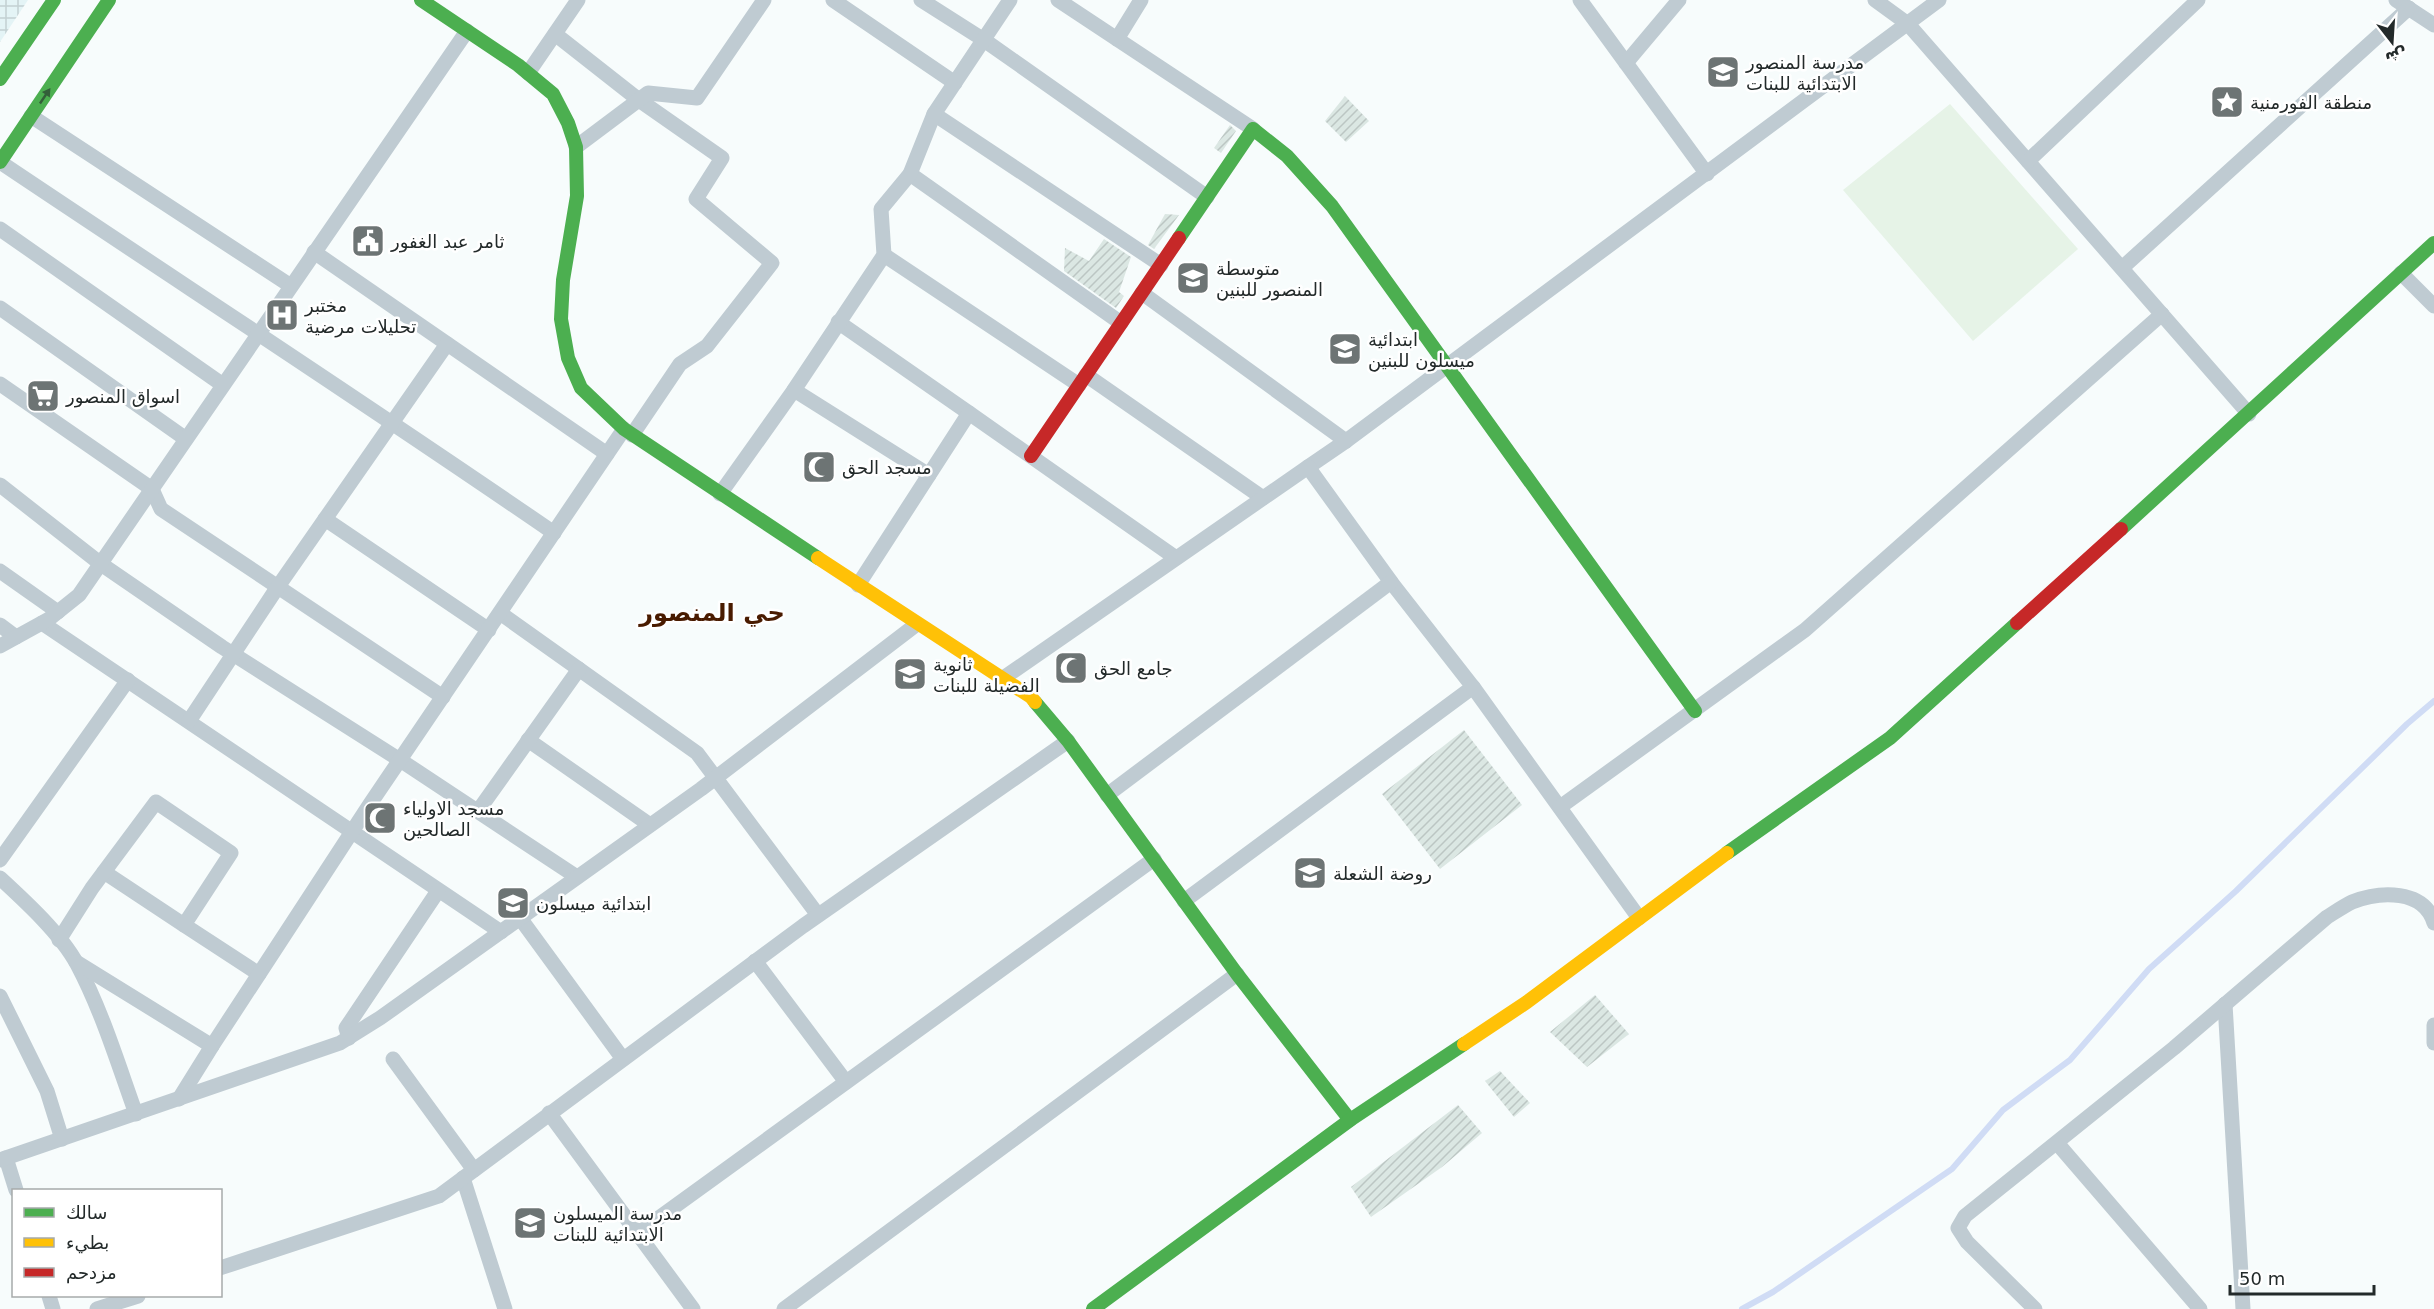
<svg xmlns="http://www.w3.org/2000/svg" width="2434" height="1309" font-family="'DejaVu Sans','Noto Sans Arabic',sans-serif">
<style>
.industrial{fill:url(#industrial-grid)}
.pitch{fill:#e6f3e7}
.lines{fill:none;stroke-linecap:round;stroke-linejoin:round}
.stream{stroke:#d0dcf5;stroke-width:6}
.building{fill:url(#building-hatch)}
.street{stroke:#bfcbd2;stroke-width:15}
.fast{stroke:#4caf50;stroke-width:14}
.slow{stroke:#ffc107;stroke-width:14}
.jam{stroke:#c62828;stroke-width:14}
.oneway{fill:#335f39}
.labels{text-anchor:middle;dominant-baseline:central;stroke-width:5;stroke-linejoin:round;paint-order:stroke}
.poi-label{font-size:18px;fill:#232a2a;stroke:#fff;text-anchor:start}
.district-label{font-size:24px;font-weight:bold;fill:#491b00;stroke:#fff}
</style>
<defs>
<pattern id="industrial-grid" width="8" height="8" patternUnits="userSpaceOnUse" patternTransform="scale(1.5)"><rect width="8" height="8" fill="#e4f4f6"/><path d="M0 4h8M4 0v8" fill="none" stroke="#c3d1d3"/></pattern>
<pattern id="building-hatch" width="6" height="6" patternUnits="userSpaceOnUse" patternTransform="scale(1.5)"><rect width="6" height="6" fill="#dbe7e3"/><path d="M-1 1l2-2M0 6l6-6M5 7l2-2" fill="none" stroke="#bcc6c3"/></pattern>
</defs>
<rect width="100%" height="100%" fill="#f7fcfc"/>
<path class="industrial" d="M 0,0 L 28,0 L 0,42 Z"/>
<path class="pitch" d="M 1950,104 L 2078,249 L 1973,341 L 1843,190 Z"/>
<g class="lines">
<path class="stream" d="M 1742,1309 L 1773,1292 L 1952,1169 L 2003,1110 L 2070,1060 L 2149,969 L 2236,891 L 2407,724 L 2434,701"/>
</g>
<g class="building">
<path d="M 1345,96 L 1369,121 L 1346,142 L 1325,121 Z"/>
<path d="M 1230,125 L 1236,131 L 1221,153 L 1214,148 Z"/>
<path d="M 1165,214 L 1179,215 L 1154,249 L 1148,245 Z"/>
<path d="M 1104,239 L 1131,257 L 1119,292 L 1124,296 L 1116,308 L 1064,271 L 1065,248 L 1089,261 Z"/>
<path d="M 1464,730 L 1522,805 L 1440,869 L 1382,794 Z"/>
<path d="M 1595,995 L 1629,1034 L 1587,1067 L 1550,1032 Z"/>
<path d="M 1500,1071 L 1530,1103 L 1514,1117 L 1485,1081 Z"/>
<path d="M 1458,1105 L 1482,1133 L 1442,1167 L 1371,1217 L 1351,1187 Z"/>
</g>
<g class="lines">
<g class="street">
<path d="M 833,0 L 955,83"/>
<path d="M 921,0 L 984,40 L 1207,197"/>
<path d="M 1010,0 L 934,114 L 1161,265"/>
<path d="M 1058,0 L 1253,129"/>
<path d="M 1580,0 L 1707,174"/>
<path d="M 1875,0 L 1908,24 L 2249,414"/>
<path d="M 2396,0 L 2434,25"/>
<path d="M 555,34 L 639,100 L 722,158 L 696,199 L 772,263 L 707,346 L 680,364 L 632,435"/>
<path d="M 1117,39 L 1141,0"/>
<path d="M 1626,63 L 1679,0"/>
<path d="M 528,73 L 578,0"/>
<path d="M 31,116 L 291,286"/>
<path d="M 576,147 L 648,93 L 697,98 L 764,0"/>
<path d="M 2028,161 L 2198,0"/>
<path d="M 0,162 C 185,286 371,407 554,533"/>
<path d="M 910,174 L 1121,323"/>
<path d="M 0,229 L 223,385"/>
<path d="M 314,252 L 607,454"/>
<path d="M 884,255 L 1079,385"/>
<path d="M 2122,268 L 2409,8"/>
<path d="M 2401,273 L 2434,306"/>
<path d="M 1142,293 L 1346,441"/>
<path d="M 0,308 L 186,439"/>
<path d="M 838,322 L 969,413"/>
<path d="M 1086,375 L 1263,498"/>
<path d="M 0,384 L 152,489 L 161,509 L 443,697"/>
<path d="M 794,390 L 929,475"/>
<path d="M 1308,467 L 1346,441 L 1939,0"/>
<path d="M 0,485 L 101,564 L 222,647 L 400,760 L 577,877"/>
<path d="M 720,494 L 794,390 L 884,255 L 881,209 L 910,174 L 934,114"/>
<path d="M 325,519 L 489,630"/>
<path d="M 0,571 L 58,612"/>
<path d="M 858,585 L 969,413 L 1176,558"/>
<path d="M 500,613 L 697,753 L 818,915"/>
<path d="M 42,623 L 501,932"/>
<path d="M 0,625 L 16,637"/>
<path d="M 0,646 L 49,619 L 79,595 L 467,31"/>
<path d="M 1002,679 L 1308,467 L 1391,582 L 1473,687 L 1184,901"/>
<path d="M 1473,687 L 1639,918"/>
<path d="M 189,721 L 277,588 L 447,344"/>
<path d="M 528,740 L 650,825"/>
<path d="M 1107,795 L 1391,582"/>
<path d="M 1560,807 L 1805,630 L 2162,314"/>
<path d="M 478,811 L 579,669"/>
<path d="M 0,860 L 128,680"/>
<path d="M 104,872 L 184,925"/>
<path d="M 0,878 C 25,901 61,934 77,964 C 102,1011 118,1064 136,1114"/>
<path d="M 520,918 L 623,1059"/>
<path d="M 59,940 L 92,888 L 156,802 L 231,853 L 184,925 L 259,974"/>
<path d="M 755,961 L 846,1082"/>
<path d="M 76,962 L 212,1046 L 179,1099"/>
<path d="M 0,996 L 47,1091 L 62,1139"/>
<path d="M 2225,1004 L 2243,1309"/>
<path d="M 2434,1025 L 2434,1043"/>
<path d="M 349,1038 L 346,1028 L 438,891"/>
<path d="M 212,1046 L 370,804 L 624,429"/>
<path d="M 393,1059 L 474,1170"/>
<path d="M 549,1113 L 693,1309"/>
<path d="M 2057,1143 L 2200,1309"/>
<path d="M 6,1158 L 16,1190"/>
<path d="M 0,1160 L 340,1043 L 380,1018 L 701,789 L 917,624"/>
<path d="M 463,1178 L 505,1309"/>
<path d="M 638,1233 L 1154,859"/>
<path d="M 220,1268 L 439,1196 L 803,926 L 1068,741"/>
<path d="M 49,1296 L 53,1309"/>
<path d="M 97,1309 L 138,1296"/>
<path d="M 784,1309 L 1237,974"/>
<path d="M 2035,1309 L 1967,1242 L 1958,1228 L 1965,1216 L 2174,1048 L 2327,917 C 2335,912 2344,906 2352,902 C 2380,891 2424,889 2434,923"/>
</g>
<g class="fast">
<path d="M 421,0 L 518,65 L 553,94 L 568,123 L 576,147 L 577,196 L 563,280 L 561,319 L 568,358 L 581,388 L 624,429 L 818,558"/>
<path d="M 0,79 L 54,0"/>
<path d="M 0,162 L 109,0"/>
<path d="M 1179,238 L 1253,129 L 1287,156 L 1332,206 L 1695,711"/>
<path d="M 2121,529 L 2434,243"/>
<path d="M 1035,702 L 1068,741 L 1237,974 L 1350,1120"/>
<path d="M 1727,853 L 1890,738 L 2017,623"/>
<path d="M 1093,1309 L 1350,1120 L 1464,1044"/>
</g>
<g class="slow">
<path d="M 818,558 L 1031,697 L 1035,702"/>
<path d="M 1464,1044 L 1527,1002 L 1727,853"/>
</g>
<g class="jam">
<path d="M 1031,456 L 1179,238"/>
<path d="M 2017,623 L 2121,529"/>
</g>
</g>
<defs><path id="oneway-solid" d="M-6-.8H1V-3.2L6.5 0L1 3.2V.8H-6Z" transform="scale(1.5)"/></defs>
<use class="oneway" href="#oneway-solid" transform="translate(45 96) rotate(-56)"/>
<defs>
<g id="school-square" transform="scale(1.725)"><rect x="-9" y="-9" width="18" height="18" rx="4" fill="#6d7474" stroke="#fff"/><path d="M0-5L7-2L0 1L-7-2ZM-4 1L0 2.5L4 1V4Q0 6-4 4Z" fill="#fff"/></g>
<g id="sight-square" transform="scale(1.725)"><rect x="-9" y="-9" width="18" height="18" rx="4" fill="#6d7474" stroke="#fff"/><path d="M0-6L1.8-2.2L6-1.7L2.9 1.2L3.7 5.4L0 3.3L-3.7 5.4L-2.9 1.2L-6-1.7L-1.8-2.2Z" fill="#fff"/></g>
<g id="civic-square" transform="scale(1.725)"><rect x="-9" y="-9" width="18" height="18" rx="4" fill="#6d7474" stroke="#fff"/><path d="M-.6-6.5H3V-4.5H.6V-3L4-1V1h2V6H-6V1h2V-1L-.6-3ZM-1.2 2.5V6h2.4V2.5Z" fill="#fff"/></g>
<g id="hospital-square" transform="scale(1.725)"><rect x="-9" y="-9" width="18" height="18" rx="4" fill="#6d7474" stroke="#fff"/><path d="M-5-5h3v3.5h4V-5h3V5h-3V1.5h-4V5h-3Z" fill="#fff"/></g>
<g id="supermarket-square" transform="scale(1.725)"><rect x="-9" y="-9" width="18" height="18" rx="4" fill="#6d7474" stroke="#fff"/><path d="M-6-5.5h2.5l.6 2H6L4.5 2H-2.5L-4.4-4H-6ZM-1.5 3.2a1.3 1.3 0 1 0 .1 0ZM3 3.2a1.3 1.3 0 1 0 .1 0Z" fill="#fff"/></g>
<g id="mosque-square" transform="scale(1.725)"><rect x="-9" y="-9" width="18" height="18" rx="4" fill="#6d7474" stroke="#fff"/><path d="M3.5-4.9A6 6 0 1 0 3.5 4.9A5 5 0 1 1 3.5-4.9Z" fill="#fff"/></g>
</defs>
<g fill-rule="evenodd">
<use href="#school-square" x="1723" y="72"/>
<use href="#sight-square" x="2227" y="102"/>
<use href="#civic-square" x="368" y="241"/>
<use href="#school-square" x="1193" y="278"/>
<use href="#hospital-square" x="282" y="315"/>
<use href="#school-square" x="1345" y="349"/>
<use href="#supermarket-square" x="43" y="396"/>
<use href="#mosque-square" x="819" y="467"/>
<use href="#mosque-square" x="1071" y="668"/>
<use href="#school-square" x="910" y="674"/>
<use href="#mosque-square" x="380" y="818"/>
<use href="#school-square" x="1310" y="873"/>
<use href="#school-square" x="513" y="903"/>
<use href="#school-square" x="530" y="1223"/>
</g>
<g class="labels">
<g class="poi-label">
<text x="1746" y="62">مدرسة المنصور<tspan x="1746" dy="21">الابتدائية للبنات</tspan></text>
<text x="2250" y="102">منطقة الفورمنية</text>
<text x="391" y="241">ثامر عبد الغفور</text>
<text x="1216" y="268">متوسطة<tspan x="1216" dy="21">المنصور للبنين</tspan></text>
<text x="305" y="305">مختبر<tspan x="305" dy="21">تحليلات مرضية</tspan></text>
<text x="1368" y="339">ابتدائية<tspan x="1368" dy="21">ميسلون للبنين</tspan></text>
<text x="66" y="396">اسواق المنصور</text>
<text x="842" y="467">مسجد الحق</text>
<text x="933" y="664">ثانوية<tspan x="933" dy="21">الفضيلة للبنات</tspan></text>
<text x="1094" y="668">جامع الحق</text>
<text x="403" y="808">مسجد الاولياء<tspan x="403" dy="21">الصالحين</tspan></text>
<text x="1333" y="873">روضة الشعلة</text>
<text x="536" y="903">ابتدائية ميسلون</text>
<text x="553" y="1213">مدرسة الميسلون<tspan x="553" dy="21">الابتدائية للبنات</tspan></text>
</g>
<g class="district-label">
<text x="712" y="613">حي المنصور</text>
</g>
</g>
<rect x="12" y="1189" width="210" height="108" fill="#ffffff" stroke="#a7aaaa" stroke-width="1.5"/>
<rect x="24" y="1208" width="30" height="9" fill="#4caf50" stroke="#a7aaaa" stroke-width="1.5"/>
<text x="66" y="1219" font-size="18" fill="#232a2a">سالك</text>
<rect x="24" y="1238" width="30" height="9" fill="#ffc107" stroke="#a7aaaa" stroke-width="1.5"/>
<text x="66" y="1249" font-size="18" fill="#232a2a">بطيء</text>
<rect x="24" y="1268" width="30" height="9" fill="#c62828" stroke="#a7aaaa" stroke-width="1.5"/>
<text x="66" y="1279" font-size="18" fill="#232a2a">مزدحم</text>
<g transform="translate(2392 42) rotate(163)" stroke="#ffffff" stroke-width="4.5" paint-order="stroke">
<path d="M0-4.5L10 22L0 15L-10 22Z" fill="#232a2a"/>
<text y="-9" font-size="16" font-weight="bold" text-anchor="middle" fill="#232a2a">ش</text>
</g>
<path d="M2230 1285v9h144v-9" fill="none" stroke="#232a2a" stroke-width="3"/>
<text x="2239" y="1285" font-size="18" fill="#232a2a" stroke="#ffffff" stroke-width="4.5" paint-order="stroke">50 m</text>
</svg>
